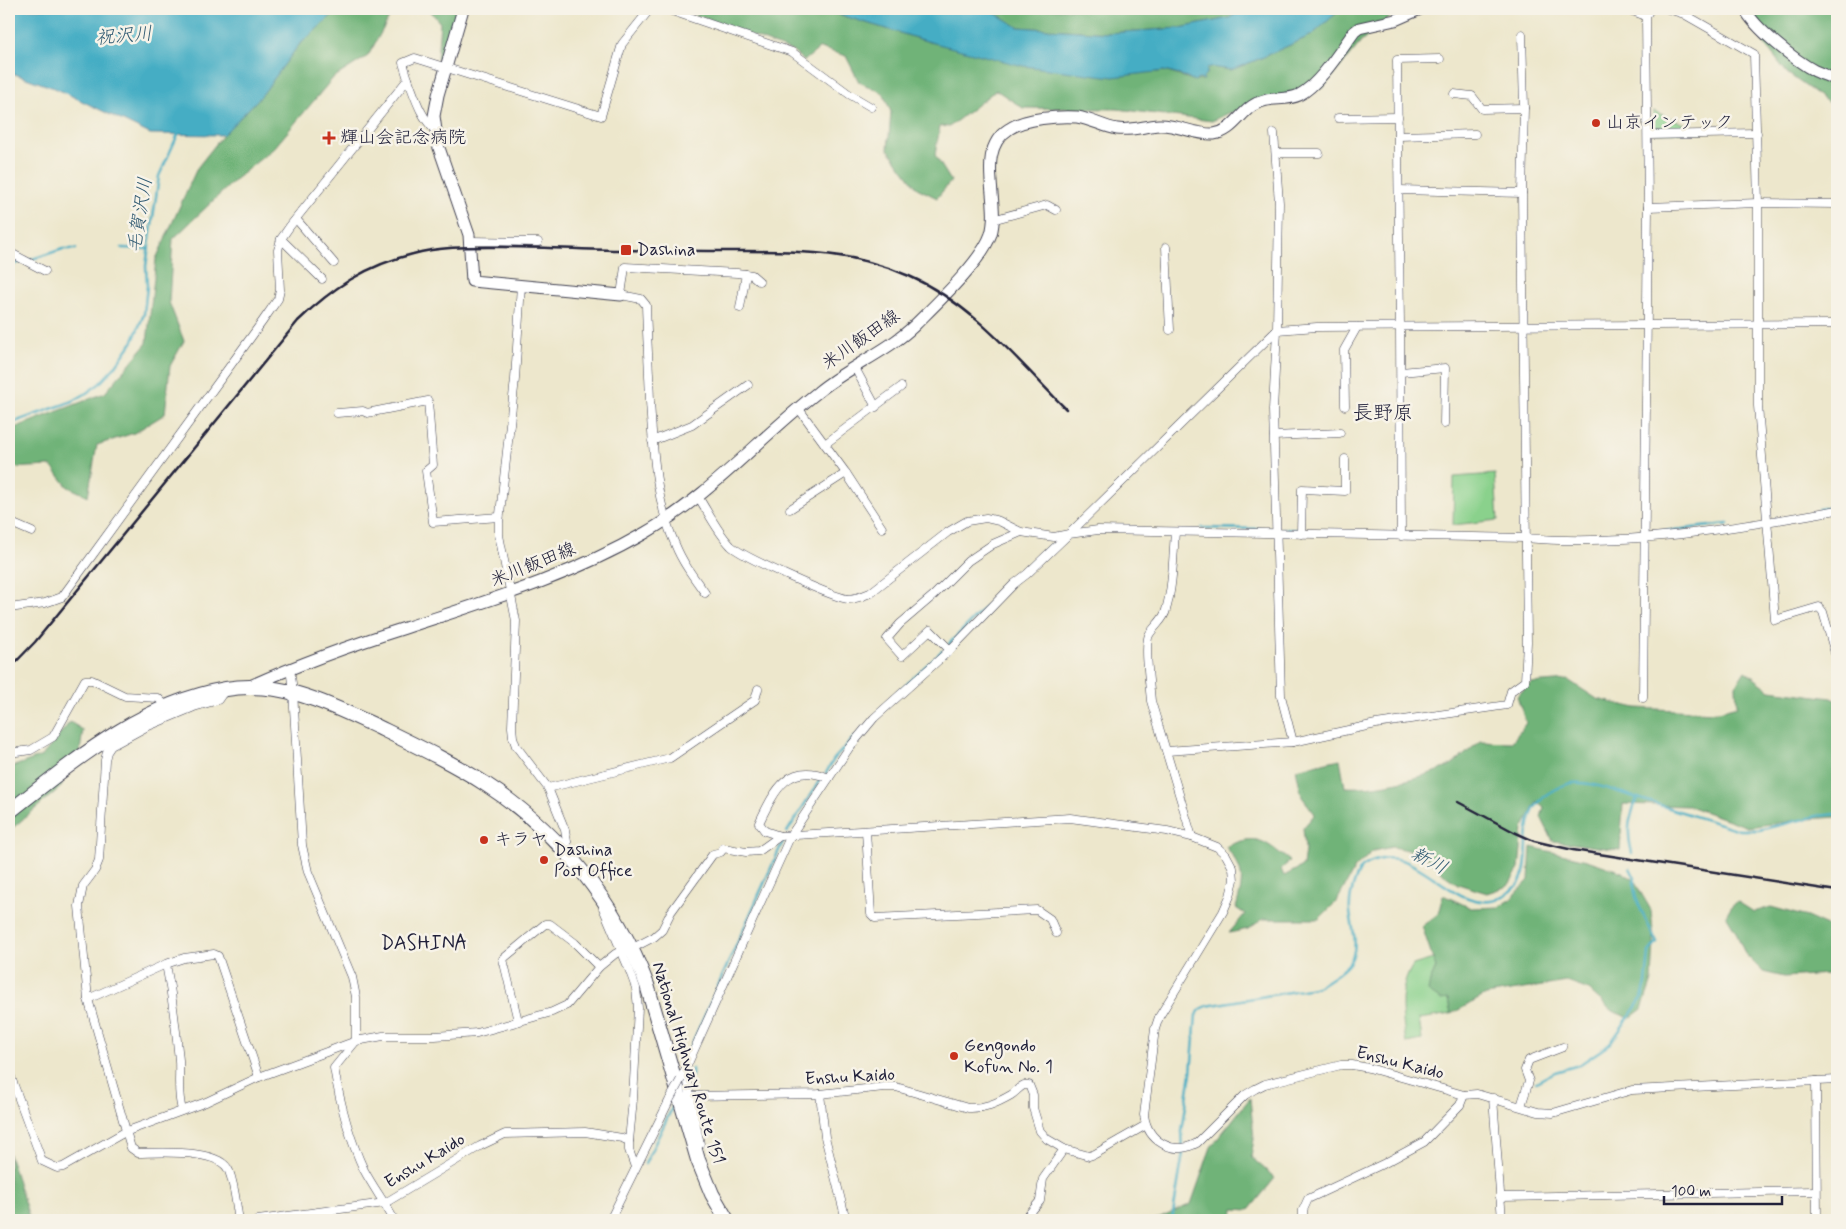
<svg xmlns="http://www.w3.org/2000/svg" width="1846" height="1229" font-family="Mynerve,'Klee One',sans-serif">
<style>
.green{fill:#8ad18c;stroke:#567a64}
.forest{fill:#6fb378;stroke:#486a5a}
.water{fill:#44adc4;stroke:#336880}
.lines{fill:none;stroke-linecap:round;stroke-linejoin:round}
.stream{stroke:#44adc4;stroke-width:2.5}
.street-casing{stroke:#404051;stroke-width:9}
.secondary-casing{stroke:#404051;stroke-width:13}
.highway-casing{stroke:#404051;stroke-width:16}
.street{stroke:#fff;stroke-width:8}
.secondary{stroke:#fff;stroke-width:11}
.highway{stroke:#fff;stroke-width:14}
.rail{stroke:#22223b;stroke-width:2.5}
.street-bridge-casing{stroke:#404051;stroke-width:9;stroke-linecap:butt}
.street-bridge{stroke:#fff;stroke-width:8}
.poi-dot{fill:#c8321e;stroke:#f7f3e8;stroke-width:2}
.labels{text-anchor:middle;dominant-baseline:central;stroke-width:5;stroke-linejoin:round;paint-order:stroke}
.poi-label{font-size:18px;fill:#22223b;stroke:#f7f3e8;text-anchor:start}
.street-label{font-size:18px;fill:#22223b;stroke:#f7f3e8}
.water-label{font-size:19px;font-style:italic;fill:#305a72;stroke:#f7f3e8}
.quarter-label{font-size:20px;fill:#22223b;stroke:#f7f3e8}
</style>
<rect width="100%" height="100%" fill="#f7f3e8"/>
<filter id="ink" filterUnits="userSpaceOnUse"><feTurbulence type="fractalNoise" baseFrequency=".02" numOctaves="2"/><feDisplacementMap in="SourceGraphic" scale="10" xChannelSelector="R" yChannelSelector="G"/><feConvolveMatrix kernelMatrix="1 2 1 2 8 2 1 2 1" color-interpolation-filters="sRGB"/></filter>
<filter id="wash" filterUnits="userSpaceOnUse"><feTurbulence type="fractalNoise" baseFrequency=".0096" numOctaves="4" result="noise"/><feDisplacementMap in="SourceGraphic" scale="20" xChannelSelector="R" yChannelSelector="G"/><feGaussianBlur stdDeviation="1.12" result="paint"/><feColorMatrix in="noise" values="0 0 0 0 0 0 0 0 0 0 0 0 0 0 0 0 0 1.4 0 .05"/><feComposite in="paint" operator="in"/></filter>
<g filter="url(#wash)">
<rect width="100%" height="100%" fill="#ede7cc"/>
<g class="green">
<path d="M 1653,111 L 1705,132 L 1654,133 Z"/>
<path d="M 1495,474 L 1498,520 L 1453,525 L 1454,477 Z"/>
<path d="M 1433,959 L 1436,968 L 1430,981 L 1448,999 L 1451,1014 L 1419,1019 L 1422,1040 L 1406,1043 C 1402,1015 1397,990 1413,965 Z"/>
</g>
<g class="forest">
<path d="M 339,9 L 394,9 L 368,56 L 333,78 L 274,148 L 237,178 L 173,239 L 169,302 L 184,341 L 170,366 L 165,414 L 134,433 L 97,445 L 88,496 L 68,487 L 51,466 L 9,468 L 9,430 L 105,393 L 147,343 L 156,259 L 197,168 L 223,135 L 262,95 L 298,46 Z"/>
<path d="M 429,9 L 459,9 L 440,60 L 437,59 L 440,23 Z"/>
<path d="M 680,9 L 820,9 L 930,42 L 1158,72 L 1164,71 L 1193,80 L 1203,80 L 1203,77 L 1207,68 L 1211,67 L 1231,70 L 1259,59 L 1312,35 L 1341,9 L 1400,9 L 1361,42 L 1323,88 L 1229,113 L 1212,121 L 1117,109 L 1023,108 L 996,90 L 949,127 L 940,126 L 935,155 L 951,181 L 937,198 L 917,188 L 888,149 L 891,112 L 883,93 L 859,82 L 846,56 L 820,48 L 804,61 L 792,51 Z"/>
<path d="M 988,9 L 1245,9 L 1229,18 L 1180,28 L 1109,33 L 1018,27 Z"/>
<path d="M 1750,9 L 1831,9 L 1837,16 L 1837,107 L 1832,105 L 1787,73 L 1751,26 Z"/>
<path d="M 1745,671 L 1770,690 L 1832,698 L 1837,701 L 1837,817 L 1807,819 L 1748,827 L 1689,806 L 1623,804 L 1620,850 L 1553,841 L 1541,817 L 1544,807 L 1537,801 L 1523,829 L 1519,869 L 1508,886 L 1487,893 L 1458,884 L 1446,876 L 1430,859 L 1413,851 L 1392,847 L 1373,851 L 1355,868 L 1337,901 L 1319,919 L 1263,919 L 1248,929 L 1229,933 L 1245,914 L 1236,908 C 1244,878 1245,872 1226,847 C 1258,832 1264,841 1290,861 L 1281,869 L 1284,876 L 1303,866 L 1305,849 L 1303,828 L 1315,814 L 1302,797 L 1296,769 L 1340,759 L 1345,787 C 1375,789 1419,779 1447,767 C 1458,762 1470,749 1480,741 L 1512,742 L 1526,723 L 1517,696 L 1531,683 L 1568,680 L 1597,699 L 1636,708 L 1715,712 L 1737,706 L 1736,685 Z"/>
<path d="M 70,722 L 83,730 L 80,751 L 58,765 L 62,786 L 9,831 L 9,768 L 42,756 Z"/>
<path d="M 1531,847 L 1587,860 L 1622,872 L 1633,879 L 1641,893 L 1651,910 L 1654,940 L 1652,980 L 1642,1009 L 1630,1018 L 1612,1011 L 1589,990 L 1567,982 L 1486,995 L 1451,1014 L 1448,999 L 1441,1000 L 1428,991 L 1430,981 L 1436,968 L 1422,926 L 1438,914 L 1443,895 L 1471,908 L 1500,907 L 1511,899 L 1529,880 Z"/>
<path d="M 1738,902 L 1754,912 L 1771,907 L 1807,917 L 1827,926 L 1837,926 L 1837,976 L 1828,974 L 1784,977 L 1763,972 L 1745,954 L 1735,930 L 1726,915 L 1732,905 Z"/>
<path d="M 1250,1098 L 1254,1139 L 1251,1157 L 1275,1178 L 1249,1210 L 1234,1209 L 1233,1220 L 1156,1220 L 1191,1204 L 1211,1147 Z"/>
<path d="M 9,1154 L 30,1220 L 9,1220 Z"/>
</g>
<g class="water">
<path d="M 9,9 L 339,9 L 298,46 L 262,95 L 223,135 L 150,134 L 57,89 L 9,72 Z"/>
<path d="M 820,9 L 988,9 L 1018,27 L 1109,33 L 1180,28 L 1229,18 L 1245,9 L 1341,9 L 1312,35 L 1259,59 L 1231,70 L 1211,67 L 1207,68 L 1207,73 L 1203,77 L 1204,80 L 1199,79 L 1194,81 L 1187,77 L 1164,71 L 1113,77 L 1023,66 L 930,42 Z"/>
</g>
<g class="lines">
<g class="stream">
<path d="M 122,248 L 149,249"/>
<path d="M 29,260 L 63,249 L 76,249"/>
<path d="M 9,266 L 24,261"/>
<path d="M 9,424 L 73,401 L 85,394 L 99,384 L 115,367 L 133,341 L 144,314 L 147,286 L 146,266 L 159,176 L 179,132"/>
<path d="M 1819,509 L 1835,506"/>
<path d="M 1202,528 L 1270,529"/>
<path d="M 1282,529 L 1297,530"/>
<path d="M 1648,533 L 1728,524"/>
<path d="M 1578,536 L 1641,533"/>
<path d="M 949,644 L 1012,580 L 1051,545"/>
<path d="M 898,692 L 942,651"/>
<path d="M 826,773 L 834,759 L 854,737"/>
<path d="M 787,832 L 820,780"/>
<path d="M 1632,853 C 1626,829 1629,820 1637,798"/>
<path d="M 685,1059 L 784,839"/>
<path d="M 692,1069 L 692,1076"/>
<path d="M 1536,1082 L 1555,1072 L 1579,1065 L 1610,1044 L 1642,998 L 1646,983 L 1649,952 L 1657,942 C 1650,928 1629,893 1635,878 L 1630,868"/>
<path d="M 645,1164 L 673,1106"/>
<path d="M 1172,1220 L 1183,1153 L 1182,1131 L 1191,1073 L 1196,1015 L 1201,1009 L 1207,1006 C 1235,1001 1262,997 1289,992 C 1298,990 1311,990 1319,986 C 1329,980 1346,970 1351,960 C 1359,944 1352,928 1350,912 C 1349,901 1352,888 1356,878 C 1358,873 1359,869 1364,866 C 1413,835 1443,906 1491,901 C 1496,901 1501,897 1505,895 C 1547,874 1506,819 1551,792 C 1557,789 1566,783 1572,783 C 1591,781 1620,793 1638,798 C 1671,809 1705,819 1739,830 L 1759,830 L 1817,816 L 1837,814"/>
</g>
</g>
</g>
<g filter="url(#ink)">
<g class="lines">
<g class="street-casing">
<g id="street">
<path d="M 666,9 L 792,52 L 849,94 L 871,107"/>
<path d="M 1627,9 L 1646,16"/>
<path d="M 1668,9 L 1684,14 L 1754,54 L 1758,203 L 1758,406 L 1775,620 L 1819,607 L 1823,612 L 1837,660"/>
<path d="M 408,79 C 415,97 420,116 435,130"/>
<path d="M 1454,94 L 1472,96 L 1482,109 L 1524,108"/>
<path d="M 1338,118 L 1398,117"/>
<path d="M 1274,133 L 1279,203 L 1277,330 L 1273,410 L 1281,696 L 1293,742"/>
<path d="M 1648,135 L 1757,133"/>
<path d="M 1398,136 L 1475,134"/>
<path d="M 1276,153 L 1319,153"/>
<path d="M 1399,190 L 1522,193"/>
<path d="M 1648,207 L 1758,203 L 1837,204"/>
<path d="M 296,219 L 334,263"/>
<path d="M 992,220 L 1047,205 L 1056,210"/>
<path d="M 281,239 L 322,279"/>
<path d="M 470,241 L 538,242"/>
<path d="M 1166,247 L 1170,330"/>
<path d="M 9,252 L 45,271"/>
<path d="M 521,285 L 515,379 L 499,523 L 499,535 L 516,621 L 512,727 L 513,737 L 516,746 L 548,788 L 565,830 L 569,853"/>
<path d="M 740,308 L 746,274"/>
<path d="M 855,368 L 876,407"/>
<path d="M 1401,372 L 1445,368 L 1444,424"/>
<path d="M 1345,406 L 1344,350 L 1357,327"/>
<path d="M 799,409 L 846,473 L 882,528"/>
<path d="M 337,413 L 363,411 L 367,413 L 428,401 L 433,465 L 426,471 L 433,522 L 499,517"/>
<path d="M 1274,436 L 1340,433"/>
<path d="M 652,441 L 692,425 L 748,385"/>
<path d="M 825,444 L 901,387"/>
<path d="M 699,498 C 709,514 718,533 731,546 C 743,557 832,597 848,599 C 856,599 863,596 870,593 L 948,532 L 967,521 L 986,518 L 999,521 L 1021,532 L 1054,537 L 1069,534 L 1098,530 L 1525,538 C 1629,547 1735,528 1837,510"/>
<path d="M 790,509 L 846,473"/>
<path d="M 9,522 L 32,532"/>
<path d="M 1175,532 C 1173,558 1173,585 1166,610 C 1164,620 1154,626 1149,635 C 1144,645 1150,688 1151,701 L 1192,837"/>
<path d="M 1301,534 L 1302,489 L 1345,491 L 1345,459"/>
<path d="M 1401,536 L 1400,327 L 1397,60 L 1440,59"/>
<path d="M 705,593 C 694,578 682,562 675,544 C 655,499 653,450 650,401 C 649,369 647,337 646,305 L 641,299 L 621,295 L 625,267 L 737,273 L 752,275 L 759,281"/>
<path d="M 9,608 L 45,603 L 62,597 L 262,322 L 278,299 L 280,290 L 278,250 L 281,239 L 290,226 L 408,79 L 403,63 L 415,58 L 601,116 L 622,44 L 650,9"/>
<path d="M 950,650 L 930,630 L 902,656 L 887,639 L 900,624 L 934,595 L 968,561 L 993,544 L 1021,532"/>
<path d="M 290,668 L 293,691 L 302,845 L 308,872 L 352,977 L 356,997 L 356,1041 L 334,1068 C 340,1103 349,1138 364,1170 C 373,1187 385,1203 394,1220"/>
<path d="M 225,690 L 218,700 L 194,707 L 146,727 L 111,746 L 107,752 L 105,760 L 99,860 L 95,870 L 83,886 L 79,906 L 88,999 L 131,1148 L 138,1153 C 159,1153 220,1148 229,1171 C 235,1186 236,1205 239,1220"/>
<path d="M 1643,698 L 1648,207 L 1646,16 L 1650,9"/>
<path d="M 1167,751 L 1293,742 L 1376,724 L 1507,705 L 1511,691 L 1525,681 L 1527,642 L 1522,193 L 1524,108 L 1522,34"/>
<path d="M 9,753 L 31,750 L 53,737 L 85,680 L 92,680 L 125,696 L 158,698 L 167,707"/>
<path d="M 548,788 L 670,758 L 755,700 L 758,689"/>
<path d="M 866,831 L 871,914 L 875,918 L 1037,910 L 1050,919 L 1056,933"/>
<path d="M 780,836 L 765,831 L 759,823 C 775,790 788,761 829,778"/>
<path d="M 603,908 L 629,969 L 636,988 L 638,1008 L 633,1099 L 629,1141 L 629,1150 L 635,1167"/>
<path d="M 631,949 L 654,937 L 662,930 L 671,912 L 713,854 L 721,852 L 723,848 L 746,852 L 759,851 L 780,836 L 1070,818 L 1167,831 L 1192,837 L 1217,847 L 1226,855 L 1233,868 L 1234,880 L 1230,896 L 1223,912 L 1159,1017 L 1155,1029 L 1144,1115 C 1148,1142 1173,1156 1197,1143 L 1245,1095 L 1255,1089 L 1265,1084 L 1341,1065 L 1352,1065 L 1369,1068 L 1464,1095 L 1477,1094 L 1538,1112 L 1553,1113 L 1632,1090 L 1837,1080"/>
<path d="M 166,964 C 172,996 176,1028 179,1060 C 180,1078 177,1093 182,1110"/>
<path d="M 88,999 L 166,964 L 184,958 L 214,954 L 218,956 L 259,1077"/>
<path d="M 518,1021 L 503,959 L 545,924 L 550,924 L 575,943 L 599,967"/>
<path d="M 686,1068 L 690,1096 L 700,1144 L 698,1146"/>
<path d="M 9,1072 L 42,1161 L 57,1168 L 63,1167 L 125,1132 L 206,1102 L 259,1077 L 356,1041 L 383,1036 L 435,1036 L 477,1033 L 552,1012 L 567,1005 L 599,967 L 615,954 L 630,946"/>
<path d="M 681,1079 L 791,835 L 849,748 L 874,718 L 950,650 L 1014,584 L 1027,574 L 1069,534 L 1277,330 L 1317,327 L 1837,324"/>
<path d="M 1816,1081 L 1817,1220"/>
<path d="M 820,1094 L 825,1137 L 846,1220"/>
<path d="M 690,1096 L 820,1094 L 884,1087 L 896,1087 L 968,1108 C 984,1109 997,1103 1011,1095 C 1016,1092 1019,1087 1024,1085 L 1029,1085 L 1033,1095 L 1033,1108 L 1040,1131 L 1047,1139 L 1064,1149 L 1089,1156 L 1095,1154 L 1146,1125"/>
<path d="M 1493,1098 L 1502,1220"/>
<path d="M 1521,1106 L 1529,1081 L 1525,1070 L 1529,1060 L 1563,1047"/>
<path d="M 1500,1197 L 1816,1191"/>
<path d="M 258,1220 L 385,1203 L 480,1146 L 505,1134 L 585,1132 L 622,1138 L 629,1141"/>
<path d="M 610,1220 L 670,1099"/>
<path d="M 1024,1220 L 1040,1201 L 1043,1179 L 1064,1149"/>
<path d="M 1303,1220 L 1303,1210 L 1308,1199 L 1385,1163 L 1424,1142 L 1460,1105 L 1464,1095"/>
</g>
</g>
<g class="secondary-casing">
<g id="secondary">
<path d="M 463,9 L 438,95 L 434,116 L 438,145 L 469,235 L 472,281 L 621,295"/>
<path d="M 1745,9 C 1754,28 1796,61 1815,71 C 1822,74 1830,77 1837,80"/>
<path d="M 248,687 C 299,664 351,645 405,628 C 487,601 569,577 645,533 C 711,495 758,439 818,392 C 848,367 887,352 915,325 C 936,304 982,261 991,234 C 1001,201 974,151 1009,129 C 1025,118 1058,116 1077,117 C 1091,119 1104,127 1117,129 C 1132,131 1144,126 1159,125 C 1177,124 1195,135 1214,134 C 1231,132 1239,115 1252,106 C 1268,95 1284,102 1299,95 C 1319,85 1341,50 1354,32 L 1359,28 L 1395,20 L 1420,9"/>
</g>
</g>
<g class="highway-casing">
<path id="highway" d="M 9,812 C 74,761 141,704 226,689 C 282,680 329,704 378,727 C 415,745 453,763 487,785 C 560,832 617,905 647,985 L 698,1160 L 712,1194 L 727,1220"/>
</g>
<use href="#street" class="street"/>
<use href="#secondary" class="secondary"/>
<use href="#highway" class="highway"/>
<g class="rail">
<path d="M 9,669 L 35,642 L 298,321 C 332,288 367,265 413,254 C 442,246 472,247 502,247 C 543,247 584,250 624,250 C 665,251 706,251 747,251 C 805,251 855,252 909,276 C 973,304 1018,361 1066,409"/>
<path d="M 1458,802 L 1514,832 L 1534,841 L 1573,850 L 1837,891"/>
</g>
<g class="street-bridge-casing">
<path id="street-bridge" d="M 670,1099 L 681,1079"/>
</g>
<use href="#street-bridge" class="street-bridge"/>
</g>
</g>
<g class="poi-dot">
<circle cx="1596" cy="123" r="5"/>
<path d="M326.5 130.5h5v5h5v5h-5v5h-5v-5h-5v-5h5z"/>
<rect x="620" y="244" width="12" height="12" rx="2.5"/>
<circle cx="484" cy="840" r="5"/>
<circle cx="544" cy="860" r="5"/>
<circle cx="954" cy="1056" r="5"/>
</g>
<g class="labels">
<g class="poi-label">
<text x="1606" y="123">山京インテック</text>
<text x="340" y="138">輝山会記念病院</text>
<text x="637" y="250">Dashina</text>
<text x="494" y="840">キラヤ</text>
<text x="554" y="850">Dashina<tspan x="554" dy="21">Post Office</tspan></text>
<text x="964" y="1046">Gengondo<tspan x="964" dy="21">Kofun No. 1</tspan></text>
</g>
<g class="street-label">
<text transform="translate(861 340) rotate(-35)">米川飯田線</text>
<text transform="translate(533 565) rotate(-22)">米川飯田線</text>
<text transform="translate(688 1063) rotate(73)">National Highway Route 151</text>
<text transform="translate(1400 1063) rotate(14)">Enshu Kaido</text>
<text transform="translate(850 1077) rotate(-3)">Enshu Kaido</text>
<text transform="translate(425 1161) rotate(-31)">Enshu Kaido</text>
</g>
<g class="water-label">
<text transform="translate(124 36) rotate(-5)">祝沢川</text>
<text transform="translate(140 215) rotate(-81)">毛賀沢川</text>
<text transform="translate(1429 861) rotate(28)">新川</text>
</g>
<g class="quarter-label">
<text x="1383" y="413">長野原</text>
<text x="424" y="943">DASHINA</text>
</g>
</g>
<rect width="1846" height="1229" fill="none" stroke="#f7f3e8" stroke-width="30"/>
<path d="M1664 1196v8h118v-8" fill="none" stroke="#22223b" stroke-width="2.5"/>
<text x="1671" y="1196" font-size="15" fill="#22223b" stroke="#f7f3e8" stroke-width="4" paint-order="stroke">100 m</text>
</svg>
